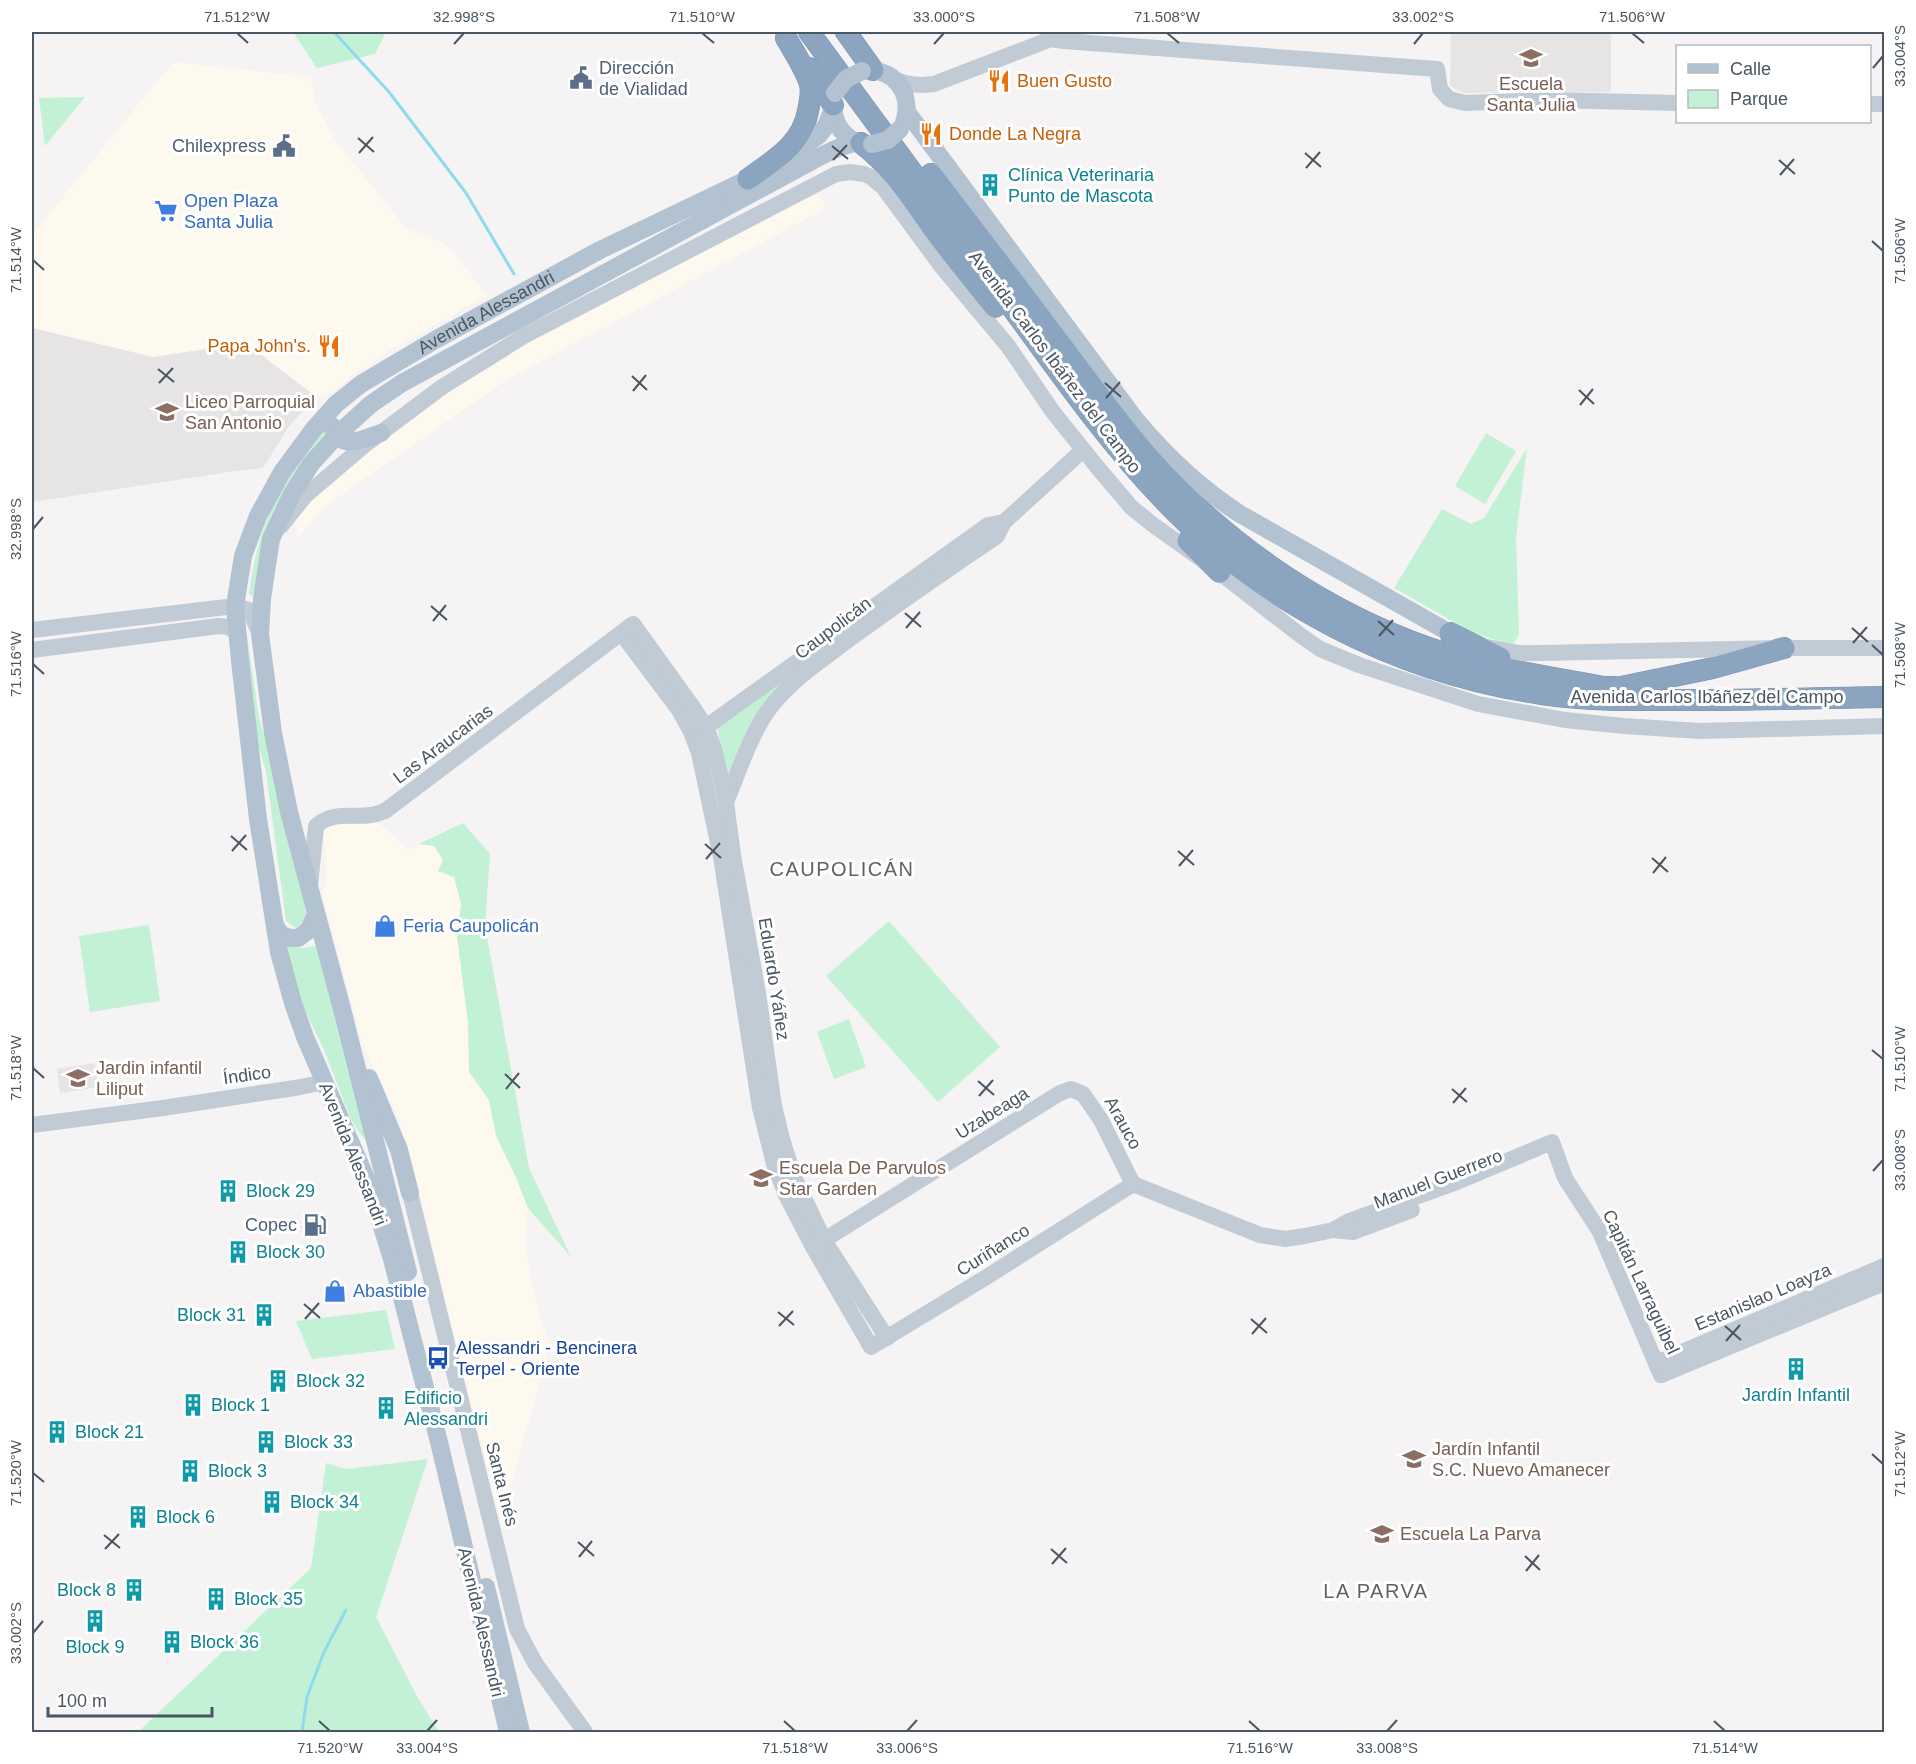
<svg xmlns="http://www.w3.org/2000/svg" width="1916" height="1764" font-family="Arial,sans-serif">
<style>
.commercial{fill:#fdf9ef}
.education{fill:#e6e4e5}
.green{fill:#c3f1d5}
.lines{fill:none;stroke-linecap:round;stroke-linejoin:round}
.stream{stroke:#90daee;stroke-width:3}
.highway-casing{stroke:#7690ad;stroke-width:22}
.secondary{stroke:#c1cbd6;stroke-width:16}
.primary{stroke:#b3c2d1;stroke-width:18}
.highway{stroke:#8ba5c1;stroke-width:21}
.primary-bridge{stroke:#b3c2d1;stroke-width:18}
.ticks{fill:none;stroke:#4a5661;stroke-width:2}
.labels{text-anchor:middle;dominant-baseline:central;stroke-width:6;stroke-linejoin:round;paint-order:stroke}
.service-label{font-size:18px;fill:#4e5e75;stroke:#fff;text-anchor:end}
.food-label{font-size:18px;fill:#c56008;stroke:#fff;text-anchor:start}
.education-label{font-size:18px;fill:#785e54;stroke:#fff;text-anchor:start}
.culture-label{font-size:18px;fill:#0d838f;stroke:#fff;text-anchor:start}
.shop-label{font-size:18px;fill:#366cbe;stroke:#fff;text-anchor:start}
.street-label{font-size:18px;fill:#4a5661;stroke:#fff}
.transit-label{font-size:18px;fill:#164399;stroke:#fff;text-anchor:start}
.neighbourhood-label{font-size:20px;letter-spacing:1.5px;fill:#5f6368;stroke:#fff}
.neatline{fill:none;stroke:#4a5661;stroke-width:2}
.ticks-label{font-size:15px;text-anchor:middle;fill:#4a5661}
</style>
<rect width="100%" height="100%" fill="#f5f3f3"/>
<g class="commercial">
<path d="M 173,62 L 310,77 L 316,104 L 335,140 L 407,229 L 441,242 L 453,251 L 487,296 L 393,348 L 352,376 L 332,393 L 315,396 L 246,343 L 153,357 L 32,328 L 32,235 Z"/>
<path d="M 817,194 L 827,208 L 508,379 L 324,507 L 297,538 L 296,518 L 320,489 L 384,437 L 519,344 L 719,241 Z"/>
<path d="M 376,820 L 408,850 L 419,844 L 434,846 L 443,860 L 438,871 L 454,877 L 461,904 L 457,936 L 468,1023 L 469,1072 L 489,1100 L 496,1136 L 515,1175 L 528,1208 L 525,1247 L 540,1319 L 550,1343 L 501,1524 L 408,1147 L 395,1110 L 369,1058 L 361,1039 L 322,892 L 327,880 L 323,830 L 327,826 Z"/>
</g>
<g class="education">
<path d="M 1451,32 L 1611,32 L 1611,92 L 1463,93 L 1450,86 Z"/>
<path d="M 32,328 L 153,357 L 246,343 L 315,396 L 288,428 L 263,468 L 236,471 L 32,502 Z"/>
<path d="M 95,1063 L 98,1087 L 60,1093 L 57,1069 Z"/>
</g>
<g class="green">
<path d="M 293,32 L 386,32 L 375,54 L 317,68 Z"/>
<path d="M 85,97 L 45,146 L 39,98 Z"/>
<path d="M 323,431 L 328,431 L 260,558 L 253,596 L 249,594 C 254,553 265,515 287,479 C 297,462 311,447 323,431 Z"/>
<path d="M 1486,433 L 1516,451 L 1485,504 L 1455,486 Z"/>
<path d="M 1527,448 L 1516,537 L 1519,635 L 1512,645 L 1473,633 L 1394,588 L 1442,509 L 1471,524 L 1484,518 Z"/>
<path d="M 245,635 L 247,635 L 259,718 L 275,771 L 308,916 L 306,926 L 296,928 L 286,921 L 266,772 L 257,740 Z"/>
<path d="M 795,671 L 728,780 L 717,727 Z"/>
<path d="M 463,823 L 490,854 L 485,926 L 529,1168 L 571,1257 L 528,1208 L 515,1175 L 496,1136 L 489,1100 L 469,1072 L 468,1023 L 457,936 L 461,904 L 454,877 L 438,871 L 443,860 L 434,846 L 419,844 Z"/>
<path d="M 889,921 L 1000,1047 L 938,1102 L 826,976 Z"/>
<path d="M 149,925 L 160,1001 L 90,1012 L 79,936 Z"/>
<path d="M 284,945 L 301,948 L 315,946 L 326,966 L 367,1141 L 358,1131 L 350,1117 L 324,1050 L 300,1000 Z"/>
<path d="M 849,1019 L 866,1067 L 834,1079 L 817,1032 Z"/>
<path d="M 386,1310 L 395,1349 L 312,1359 L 296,1321 Z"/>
<path d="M 428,1459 L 376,1617 L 418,1698 L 439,1732 L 123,1732 L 140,1730 L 311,1568 L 326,1463 L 346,1469 Z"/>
</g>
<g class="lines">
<g class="stream">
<path d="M 334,32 L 389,92 L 466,193 L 514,274"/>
<path d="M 302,1732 L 307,1697 L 324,1652 L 346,1610"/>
</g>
<g class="highway-casing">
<g id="highway">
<path d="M 809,32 C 874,120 939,208 1004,297 C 1054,364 1102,435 1160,496 C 1259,602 1398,673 1542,694 C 1590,701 1638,700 1686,700 C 1752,700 1818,698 1884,697"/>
<path d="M 846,32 L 873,70"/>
<path d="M 809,68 L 823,86 L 833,105"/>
<path d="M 861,143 C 892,166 913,200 935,231 C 954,257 975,282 995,307"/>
<path d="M 931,174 C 970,225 1010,277 1049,329 C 1082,372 1113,417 1149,458 C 1220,538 1310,602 1410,641 C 1473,666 1538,675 1604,687 L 1614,687"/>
<path d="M 748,179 C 774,160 802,145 808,111 C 810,102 812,93 810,84 C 805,68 794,52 786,38"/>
<path d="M 1188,541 L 1220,572"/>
<path d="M 1450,633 L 1500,658"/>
<path d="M 1621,687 L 1713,668 L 1784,648"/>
</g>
</g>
<g class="secondary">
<path d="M 894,79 C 907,85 920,86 934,84 L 1051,39 L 1064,41 L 1437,69 L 1440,89 L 1449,99 L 1465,103 L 1547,100 L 1678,103"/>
<path d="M 1870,104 L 1884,104"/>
<path d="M 281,526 L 305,496 L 366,444 L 442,387 L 524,336 L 836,174 L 850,172 L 864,174 L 871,177 L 883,187 L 942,267 L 1008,346 L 1053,412 L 1098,468 L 1131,507 L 1152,524 L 1215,569 L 1300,635 L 1320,649 L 1359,665 L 1478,704 L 1565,720 L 1624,726 L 1700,731 L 1884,726"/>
<path d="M 32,630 L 235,606 L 249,610 L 260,634"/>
<path d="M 621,633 L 679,710 L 691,732 L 699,753 L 721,857 L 760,1108 L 774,1164 L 786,1195 L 813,1247 L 871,1347 L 985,1278 L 1133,1184"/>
<path d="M 1487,647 L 1519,653 L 1541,653 L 1784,648 L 1884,648"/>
<path d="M 32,650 L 219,626 L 229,627 L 238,634"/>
<path d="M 696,730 L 706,727 L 988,525 L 1004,522"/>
<path d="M 726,802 C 738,774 747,744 763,718 C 784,684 820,662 851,638 C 899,603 948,569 997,536 L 1004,522 L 1083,450"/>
<path d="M 310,886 L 316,826 C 333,811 351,818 371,815 C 376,815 381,812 385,811 L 633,624 L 692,706 L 706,727 L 714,748 L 726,802 L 733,855 L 758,993 L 774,1106 L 782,1139 L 794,1177 L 824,1240 L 887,1338"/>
<path d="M 32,1125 L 163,1108 L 295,1088 L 325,1082"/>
<path d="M 1133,1184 L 1260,1235 L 1285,1239 L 1305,1236 L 1333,1230 L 1349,1221 L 1457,1182 L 1552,1142 L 1565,1178 L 1600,1232 L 1661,1375 L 1884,1283"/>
<path d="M 410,1193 L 517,1629 L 535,1663 L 585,1732"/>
<path d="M 1333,1230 L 1353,1232 L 1412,1210"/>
<path d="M 816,1245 L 1060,1093 L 1071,1089 L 1083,1094 L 1101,1120 L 1133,1184"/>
<path d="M 1656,1363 L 1884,1266"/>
</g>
<g class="primary">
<path d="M 862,71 C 892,66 914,92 904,122"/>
<path d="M 833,104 C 833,124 844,140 864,144"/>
<path d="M 907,112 L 1136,420 C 1166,456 1200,488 1240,514 L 1450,633"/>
<path d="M 332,426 C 341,452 363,439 381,433"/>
<path d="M 274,922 C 278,934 285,939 298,938 L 309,930 L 316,914"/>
<path d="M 369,1078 L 399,1150 L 410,1193"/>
<path d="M 408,1272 L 342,1009 L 289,812 L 273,733 L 260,634 L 262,599 L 271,539 L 292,494 L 311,464 L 337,435 L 371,404 L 402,383 L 821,156 L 838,148 L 857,142"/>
<path d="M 486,1587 L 521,1732"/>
<path id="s1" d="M 508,1732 L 439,1442 L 392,1259 L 369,1185 L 305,1037 L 293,1003 L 279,952 L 258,819 L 240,661 L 235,606 L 243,556 L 258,516 L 282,472 L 313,430 L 336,404 L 361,384 L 435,340 L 600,250 L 748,179 L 792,155 L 819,135 L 826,126 L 833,109"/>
</g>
<use href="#highway" class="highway"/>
<g class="primary-bridge">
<path d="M 835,93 L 846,79 L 862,71"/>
<path d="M 872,144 L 888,140 L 900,129"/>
</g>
</g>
<path class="ticks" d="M 237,33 L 248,43M 702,33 L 714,43M 1167,33 L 1179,43M 1632,33 L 1644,43M 454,44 L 464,33M 934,44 L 944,33M 1414,44 L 1423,33M 1873,68 L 1883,56M 358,138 L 374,152M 832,146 L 848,159M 359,153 L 373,137M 1305,153 L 1321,167M 833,160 L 847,145M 1779,160 L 1795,174M 1306,168 L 1320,152M 1780,175 L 1794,159M 1872,241 L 1883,251M 33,260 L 44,270M 158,369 L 174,382M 632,376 L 647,390M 159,383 L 173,368M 1105,383 L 1121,397M 1579,390 L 1594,404M 633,391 L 646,375M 1106,398 L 1120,382M 1580,405 L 1593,389M 33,529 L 43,517M 431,606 L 447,620M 905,613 L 921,627M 433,621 L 446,605M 1378,621 L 1394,635M 906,628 L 920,612M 1852,628 L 1868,642M 1379,636 L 1393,620M 1853,643 L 1867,627M 1872,645 L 1883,655M 33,664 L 44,674M 231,836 L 247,850M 705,844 L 721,858M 232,851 L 246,835M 1178,851 L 1194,865M 1652,858 L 1668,872M 706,859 L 720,843M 1179,866 L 1193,850M 1653,873 L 1666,857M 1872,1050 L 1883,1059M 33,1068 L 44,1078M 505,1074 L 520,1088M 978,1081 L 994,1095M 506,1089 L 519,1073M 1452,1089 L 1467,1102M 979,1096 L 993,1080M 1453,1103 L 1466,1088M 1873,1171 L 1883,1160M 304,1304 L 320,1318M 778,1312 L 794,1325M 305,1319 L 319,1303M 1251,1319 L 1267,1333M 779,1326 L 793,1311M 1725,1326 L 1741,1340M 1252,1334 L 1266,1318M 1726,1341 L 1740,1325M 1872,1454 L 1883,1464M 33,1473 L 44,1482M 104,1535 L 120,1548M 578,1542 L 594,1556M 105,1549 L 119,1534M 1051,1549 L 1067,1563M 1525,1556 L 1540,1570M 579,1557 L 592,1541M 1052,1564 L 1066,1548M 1526,1571 L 1539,1555M 33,1633 L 43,1621M 319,1721 L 330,1731M 784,1721 L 795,1731M 1249,1721 L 1260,1731M 1714,1721 L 1725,1731M 427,1731 L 437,1720M 907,1731 L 917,1720M 1387,1731 L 1397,1720"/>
<defs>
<g id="school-bare" transform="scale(1.8)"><path d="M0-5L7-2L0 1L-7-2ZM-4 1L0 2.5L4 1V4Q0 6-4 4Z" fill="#8d6e63" stroke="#fff" stroke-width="2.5" paint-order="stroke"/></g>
<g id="civic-bare" transform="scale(1.8)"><path d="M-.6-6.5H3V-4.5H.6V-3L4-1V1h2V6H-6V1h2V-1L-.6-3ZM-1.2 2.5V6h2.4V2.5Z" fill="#5c6f8a" stroke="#fff" stroke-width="2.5" paint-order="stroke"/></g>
<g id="restaurant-bare" transform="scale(1.8)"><path d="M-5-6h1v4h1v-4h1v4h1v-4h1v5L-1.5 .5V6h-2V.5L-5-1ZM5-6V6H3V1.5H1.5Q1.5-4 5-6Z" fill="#e8710a" stroke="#fff" stroke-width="2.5" paint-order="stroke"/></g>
<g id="building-bare" transform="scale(1.8)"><path d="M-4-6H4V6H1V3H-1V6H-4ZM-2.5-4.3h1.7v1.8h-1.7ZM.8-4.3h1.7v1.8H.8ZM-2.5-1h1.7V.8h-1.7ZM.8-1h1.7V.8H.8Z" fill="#0f9aa8" stroke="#fff" stroke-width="2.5" paint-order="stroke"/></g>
<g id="supermarket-bare" transform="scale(1.8)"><path d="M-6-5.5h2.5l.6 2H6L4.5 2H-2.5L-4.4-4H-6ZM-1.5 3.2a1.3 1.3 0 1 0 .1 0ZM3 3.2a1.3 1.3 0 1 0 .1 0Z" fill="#3f7fe0" stroke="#fff" stroke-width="2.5" paint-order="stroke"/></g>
<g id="shop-bare" transform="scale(1.8)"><path d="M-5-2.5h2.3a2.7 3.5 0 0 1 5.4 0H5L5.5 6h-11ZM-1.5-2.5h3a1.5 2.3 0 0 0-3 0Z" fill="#3f7fe0" stroke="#fff" stroke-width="2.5" paint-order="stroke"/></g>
<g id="fuel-bare" transform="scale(1.8)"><path d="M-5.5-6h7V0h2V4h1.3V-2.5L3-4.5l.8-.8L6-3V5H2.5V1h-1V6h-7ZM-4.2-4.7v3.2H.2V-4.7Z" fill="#5c6f8a" stroke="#fff" stroke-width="2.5" paint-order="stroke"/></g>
<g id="bus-bare" transform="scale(1.8)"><path d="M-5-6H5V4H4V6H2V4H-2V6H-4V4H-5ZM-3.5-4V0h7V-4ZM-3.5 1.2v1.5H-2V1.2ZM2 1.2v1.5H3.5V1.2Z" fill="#1a4fb4" stroke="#fff" stroke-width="2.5" paint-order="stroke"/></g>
</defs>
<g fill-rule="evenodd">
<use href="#school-bare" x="1531" y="58"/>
<use href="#civic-bare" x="581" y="78"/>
<use href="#restaurant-bare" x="999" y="81"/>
<use href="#restaurant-bare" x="931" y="134"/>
<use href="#civic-bare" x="284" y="146"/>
<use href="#building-bare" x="990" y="185"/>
<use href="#supermarket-bare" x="166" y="211"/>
<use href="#restaurant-bare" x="329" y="346"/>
<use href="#school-bare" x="167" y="412"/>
<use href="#shop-bare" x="385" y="926"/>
<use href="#school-bare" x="78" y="1078"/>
<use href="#school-bare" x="761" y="1178"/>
<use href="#building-bare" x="228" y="1191"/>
<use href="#fuel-bare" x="315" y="1225"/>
<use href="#building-bare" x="238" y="1252"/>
<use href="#shop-bare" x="335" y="1291"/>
<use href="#building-bare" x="264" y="1315"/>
<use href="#bus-bare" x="438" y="1358"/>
<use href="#building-bare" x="1796" y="1369"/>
<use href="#building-bare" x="278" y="1381"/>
<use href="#building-bare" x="193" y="1405"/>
<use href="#building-bare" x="386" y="1408"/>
<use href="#building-bare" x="57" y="1432"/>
<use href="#building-bare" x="266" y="1442"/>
<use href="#school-bare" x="1414" y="1459"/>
<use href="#building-bare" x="190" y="1471"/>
<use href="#building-bare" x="272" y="1502"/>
<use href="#building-bare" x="138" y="1517"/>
<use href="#school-bare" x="1382" y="1534"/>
<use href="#building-bare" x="134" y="1590"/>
<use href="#building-bare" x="216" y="1599"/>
<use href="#building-bare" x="95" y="1621"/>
<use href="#building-bare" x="172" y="1642"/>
</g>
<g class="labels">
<g class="service-label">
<text x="599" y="68" text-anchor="start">Dirección<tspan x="599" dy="21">de Vialidad</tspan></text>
<text x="266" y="146">Chilexpress</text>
<text x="297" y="1225">Copec</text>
</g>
<g class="food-label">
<text x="1017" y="81">Buen Gusto</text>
<text x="949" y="134">Donde La Negra</text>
<text x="311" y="346" text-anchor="end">Papa John's.</text>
</g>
<g class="education-label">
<text x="1531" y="84" text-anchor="middle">Escuela<tspan x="1531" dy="21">Santa Julia</tspan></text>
<text x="185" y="402">Liceo Parroquial<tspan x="185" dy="21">San Antonio</tspan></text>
<text x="96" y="1068">Jardin infantil<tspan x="96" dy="21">Liliput</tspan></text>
<text x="779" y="1168">Escuela De Parvulos<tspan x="779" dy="21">Star Garden</tspan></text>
<text x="1432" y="1449">Jardín Infantil<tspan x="1432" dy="21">S.C. Nuevo Amanecer</tspan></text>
<text x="1400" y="1534">Escuela La Parva</text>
</g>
<g class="culture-label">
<text x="1008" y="175">Clínica Veterinaria<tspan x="1008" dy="21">Punto de Mascota</tspan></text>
<text x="246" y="1191">Block 29</text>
<text x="256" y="1252">Block 30</text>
<text x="246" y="1315" text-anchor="end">Block 31</text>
<text x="296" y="1381">Block 32</text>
<text x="1796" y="1395" text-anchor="middle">Jardín Infantil</text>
<text x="404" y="1398">Edificio<tspan x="404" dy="21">Alessandri</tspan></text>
<text x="211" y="1405">Block 1</text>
<text x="75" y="1432">Block 21</text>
<text x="284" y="1442">Block 33</text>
<text x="208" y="1471">Block 3</text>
<text x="290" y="1502">Block 34</text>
<text x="156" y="1517">Block 6</text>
<text x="116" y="1590" text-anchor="end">Block 8</text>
<text x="234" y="1599">Block 35</text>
<text x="190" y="1642">Block 36</text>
<text x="95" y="1647" text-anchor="middle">Block 9</text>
</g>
<g class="shop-label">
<text x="184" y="201">Open Plaza<tspan x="184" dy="21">Santa Julia</tspan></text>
<text x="403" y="926">Feria Caupolicán</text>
<text x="353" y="1291">Abastible</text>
</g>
<g class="street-label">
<text stroke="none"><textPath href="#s1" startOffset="1570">Avenida Alessandri</textPath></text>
<text transform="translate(1055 362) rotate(53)">Avenida Carlos Ibáñez del Campo</text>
<text transform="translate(833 628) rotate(-37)">Caupolicán</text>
<text x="1707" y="697">Avenida Carlos Ibáñez del Campo</text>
<text transform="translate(443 744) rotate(-37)">Las Araucarias</text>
<text transform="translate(774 979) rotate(81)">Eduardo Yáñez</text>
<text transform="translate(247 1075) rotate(-8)">Índico</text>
<text transform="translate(992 1113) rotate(-32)">Uzabeaga</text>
<text transform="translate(1123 1123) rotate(61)">Arauco</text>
<text transform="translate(353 1154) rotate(68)">Avenida Alessandri</text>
<text transform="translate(1438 1179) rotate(-21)">Manuel Guerrero</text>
<text transform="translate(993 1250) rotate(-32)">Curiñanco</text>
<text transform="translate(1641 1282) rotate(65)">Capitán Larraguibel</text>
<text transform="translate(1763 1297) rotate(-23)">Estanislao Loayza</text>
<text transform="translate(502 1484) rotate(76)">Santa Inés</text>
<text transform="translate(481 1622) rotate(77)">Avenida Alessandri</text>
</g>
<g class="transit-label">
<text x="456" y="1348">Alessandri - Bencinera<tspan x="456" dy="21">Terpel - Oriente</tspan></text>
</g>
<g class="neighbourhood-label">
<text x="842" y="869">CAUPOLICÁN</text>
<text x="1376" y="1591">LA PARVA</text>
</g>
</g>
<rect width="1916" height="1764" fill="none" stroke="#ffffff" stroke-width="66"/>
<rect x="1676" y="45" width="195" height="78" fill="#ffffff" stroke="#b7bbc0" stroke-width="1.5"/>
<rect x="1688" y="64" width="30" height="9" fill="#b3c2d1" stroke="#b7bbc0" stroke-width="1.5"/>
<text x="1730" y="75" font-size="18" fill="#4a5661">Calle</text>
<rect x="1688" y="90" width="30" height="18" fill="#c3f1d5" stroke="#b7bbc0" stroke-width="1.5"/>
<text x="1730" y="105" font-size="18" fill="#4a5661">Parque</text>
<path d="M48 1707v9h164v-9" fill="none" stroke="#4a5661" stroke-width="3"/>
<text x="57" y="1707" font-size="18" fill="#4a5661" stroke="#ffffff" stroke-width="4.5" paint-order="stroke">100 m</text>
<rect x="33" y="33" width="1850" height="1698" class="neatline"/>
<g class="ticks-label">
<text x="237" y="22">71.512°W</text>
<text x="464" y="22">32.998°S</text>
<text x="702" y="22">71.510°W</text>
<text x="944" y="22">33.000°S</text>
<text x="1167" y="22">71.508°W</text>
<text x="1423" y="22">33.002°S</text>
<text x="1632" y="22">71.506°W</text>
<text transform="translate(1900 56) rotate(-90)" y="5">33.004°S</text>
<text transform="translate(1900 251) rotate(-90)" y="5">71.506°W</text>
<text transform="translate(16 260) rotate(-90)" y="5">71.514°W</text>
<text transform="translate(16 529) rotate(-90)" y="5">32.998°S</text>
<text transform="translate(1900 655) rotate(-90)" y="5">71.508°W</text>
<text transform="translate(16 664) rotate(-90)" y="5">71.516°W</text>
<text transform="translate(1900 1059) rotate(-90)" y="5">71.510°W</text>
<text transform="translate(16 1068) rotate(-90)" y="5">71.518°W</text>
<text transform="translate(1900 1160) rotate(-90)" y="5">33.008°S</text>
<text transform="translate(1900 1464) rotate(-90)" y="5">71.512°W</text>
<text transform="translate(16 1473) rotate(-90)" y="5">71.520°W</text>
<text transform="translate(16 1633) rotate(-90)" y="5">33.002°S</text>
<text x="330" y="1753">71.520°W</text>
<text x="427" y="1753">33.004°S</text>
<text x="795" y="1753">71.518°W</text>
<text x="907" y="1753">33.006°S</text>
<text x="1260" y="1753">71.516°W</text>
<text x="1387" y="1753">33.008°S</text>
<text x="1725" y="1753">71.514°W</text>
</g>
</svg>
